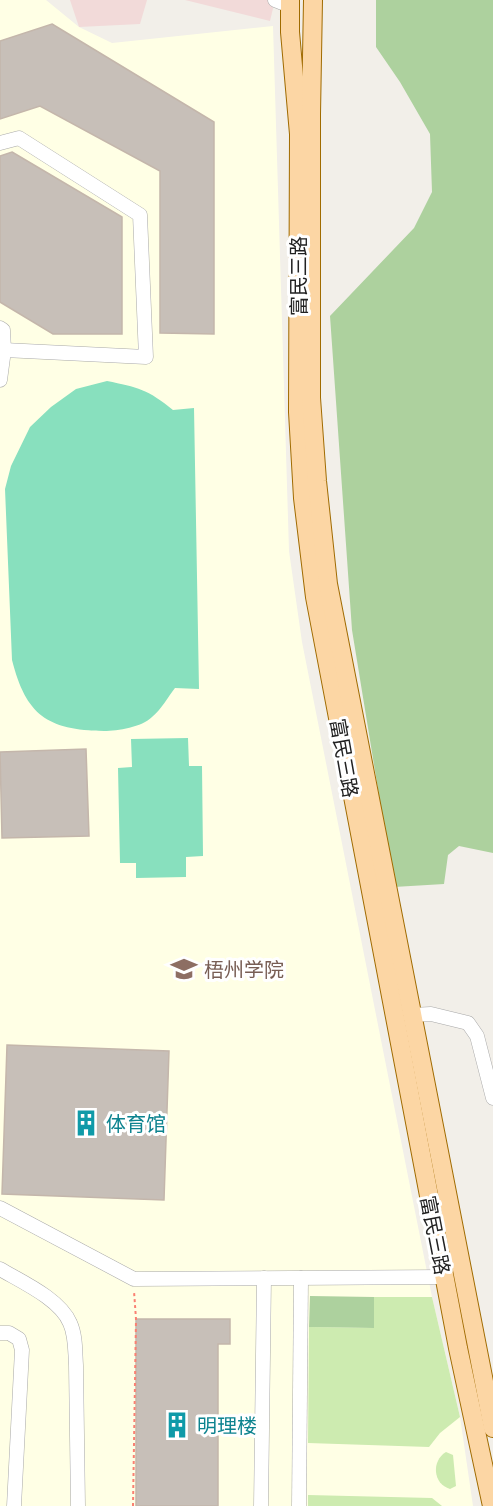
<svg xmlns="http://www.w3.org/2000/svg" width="493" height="1506" font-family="Lato,'Noto Sans SC',sans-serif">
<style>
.commercial{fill:#f2dad9}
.education{fill:#ffffe5}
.grass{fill:#cdebb0}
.forest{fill:#add19e}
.pitch{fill:#88e0be}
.building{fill:#c7bfb8;stroke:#c4b6ab;stroke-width:1.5}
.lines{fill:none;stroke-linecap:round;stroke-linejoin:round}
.minor-casing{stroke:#a9a9a9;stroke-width:15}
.major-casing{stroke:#a06b00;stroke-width:20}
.path{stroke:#fa8072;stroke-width:2;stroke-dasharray:3 3;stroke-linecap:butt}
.minor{stroke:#fff;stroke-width:14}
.major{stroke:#fcd6a4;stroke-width:18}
.labels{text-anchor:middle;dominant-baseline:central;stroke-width:6;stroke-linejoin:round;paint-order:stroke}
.street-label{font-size:20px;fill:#222;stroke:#fff}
.education-label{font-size:20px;fill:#785e54;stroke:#fff;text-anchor:start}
.culture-label{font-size:20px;fill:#0d838f;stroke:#fff;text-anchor:start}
</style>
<rect width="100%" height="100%" fill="#f2efe9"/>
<g class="commercial">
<path d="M 70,0 L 147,0 L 140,24 L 79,27 Z"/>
<path d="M 185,0 L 275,0 L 270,21 Z"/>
</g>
<path class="education" d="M 0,0 L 46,0 L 79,27 L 112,43 L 273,26 L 289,551 L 302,642 L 432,1297 L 460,1417 L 473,1506 L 0,1506 Z"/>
<g class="grass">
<path d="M 374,1297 L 432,1297 L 460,1417 L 440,1433 L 429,1447 L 308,1443 L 309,1327 L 373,1328 Z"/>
<path d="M 446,1452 L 453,1455 L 456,1486 L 450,1489 C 433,1484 431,1461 446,1452 Z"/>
<path d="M 308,1495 L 432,1498 L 442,1506 L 308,1506 Z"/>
</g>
<g class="forest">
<path d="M 376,0 L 493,0 L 493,853 L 459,846 L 448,855 L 444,884 L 394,887 L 352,630 L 330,316 L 414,228 L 432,192 L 430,134 L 400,82 L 376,47 Z"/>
<path d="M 310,1296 L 374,1297 L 374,1328 L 309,1327 Z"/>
</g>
<g class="pitch">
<path d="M 107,381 C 137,387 149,390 173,410 L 194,408 L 199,689 L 175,688 C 168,697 161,710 152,717 C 142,727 118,731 104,731 C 47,730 26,715 12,660 L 5,489 L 11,466 L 30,427 L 51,407 L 76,389 Z"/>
<path d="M 188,738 L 189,766 L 202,766 L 203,856 L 186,857 L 186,877 L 136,878 L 136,863 L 120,863 L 118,768 L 132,767 L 131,739 Z"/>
</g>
<g class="building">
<path d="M 52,24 L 214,122 L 214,334 L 160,333 L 160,171 L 40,106 L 0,119 L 0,41 Z"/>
<path d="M 12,152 L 122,217 L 122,334 L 53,334 L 0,302 L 0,156 Z"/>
<path d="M 86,749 L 89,836 L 2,838 L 0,752 Z"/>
<path d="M 7,1045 L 169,1051 L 164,1200 L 2,1194 Z"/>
<path d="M 136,1319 L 230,1319 L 230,1344 L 218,1344 L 218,1506 L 136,1506 Z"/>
</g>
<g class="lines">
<g class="minor-casing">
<g id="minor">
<path d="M 275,0 L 290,6"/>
<path d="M 0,143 L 19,138 L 140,215 L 146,357 L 4,350"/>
<path d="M 0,328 L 3,330 L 4,350 L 0,380"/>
<path d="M 412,1015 L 431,1014 L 468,1023 L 477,1036 L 493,1098"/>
<path d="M 0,1208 L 134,1279 L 444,1277"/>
<path d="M 0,1269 C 22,1282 60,1299 70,1323 C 76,1336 75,1352 76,1365 L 78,1506"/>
<path d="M 0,1333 L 9,1333 L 19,1339 L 22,1350 L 14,1506"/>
<path d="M 261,1506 L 264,1278"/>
<path d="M 299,1506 L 301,1278"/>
</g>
</g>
<g class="major-casing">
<g id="major">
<path d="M 290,0 L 290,32 L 299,134 L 298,412 L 303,498 L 315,597 L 458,1348 L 492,1506"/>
<path d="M 313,0 L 311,114 L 311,398 L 317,481 L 328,584 L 493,1428"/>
</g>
</g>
<path class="path" d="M 133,1506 L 136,1319 L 134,1291"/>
<use href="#minor" class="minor"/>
<use href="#major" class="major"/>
</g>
<defs>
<g id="university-bare" transform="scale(2.07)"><path d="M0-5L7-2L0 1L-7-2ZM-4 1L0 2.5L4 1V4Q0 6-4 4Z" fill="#8d6e63" stroke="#fff" stroke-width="2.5" paint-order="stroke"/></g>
<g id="building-bare" transform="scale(2.07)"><path d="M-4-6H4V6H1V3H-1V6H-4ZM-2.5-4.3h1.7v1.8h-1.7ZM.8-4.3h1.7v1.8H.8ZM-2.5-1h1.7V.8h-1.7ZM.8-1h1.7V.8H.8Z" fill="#0f9aa8" stroke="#fff" stroke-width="2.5" paint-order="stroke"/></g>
</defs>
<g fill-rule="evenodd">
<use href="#university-bare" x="184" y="969"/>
<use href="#building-bare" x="86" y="1123"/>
<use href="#building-bare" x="177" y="1425"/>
</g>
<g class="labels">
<g class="street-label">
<text transform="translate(298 276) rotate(-90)">富民三路</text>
<text transform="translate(345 758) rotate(80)">富民三路</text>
<text transform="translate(436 1235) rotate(79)">富民三路</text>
</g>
<g class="education-label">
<text x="204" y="969">梧州学院</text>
</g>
<g class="culture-label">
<text x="106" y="1123">体育馆</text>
<text x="197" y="1425">明理楼</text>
</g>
</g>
</svg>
